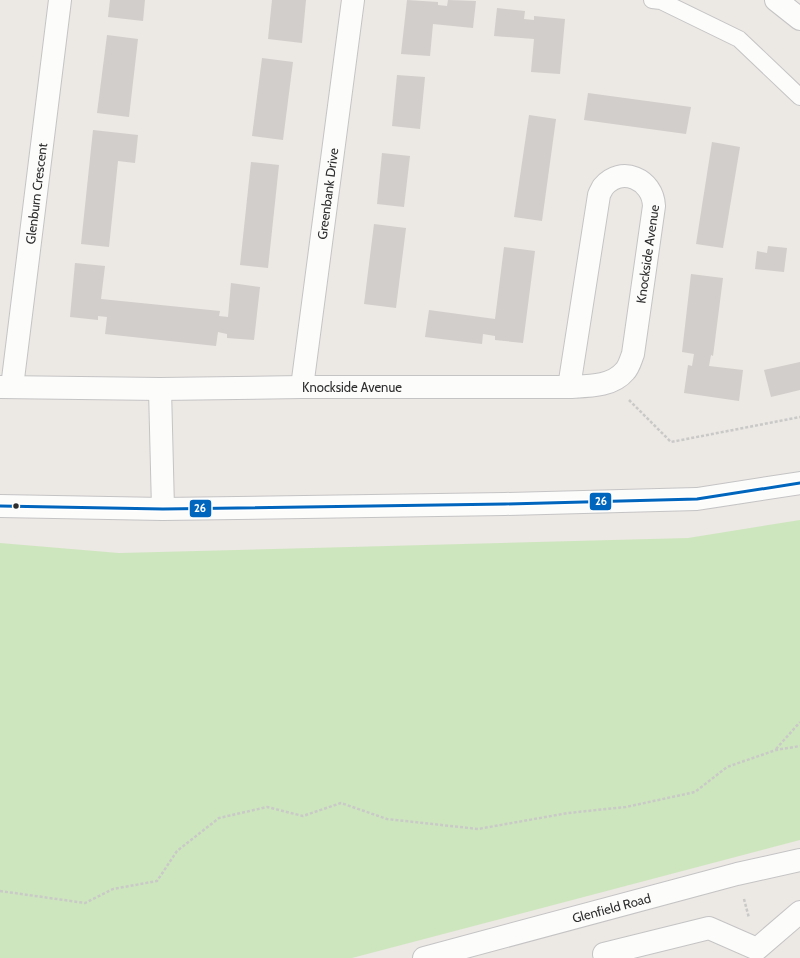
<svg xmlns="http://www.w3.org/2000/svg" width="800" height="958" font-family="Cabin,sans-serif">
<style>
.green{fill:#cee6be}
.building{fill:#d1cecb}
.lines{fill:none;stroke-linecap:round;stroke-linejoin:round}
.service-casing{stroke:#c5c4c5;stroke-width:18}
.minor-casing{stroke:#c5c4c5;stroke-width:24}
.tertiary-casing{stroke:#c5c4c5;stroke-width:24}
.path{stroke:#c9c9c8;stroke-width:2.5;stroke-dasharray:3 2;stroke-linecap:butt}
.service{stroke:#fcfcfb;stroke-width:16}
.minor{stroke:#fcfcfb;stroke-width:22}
.tertiary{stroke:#fcfcfb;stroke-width:22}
.bus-1-casing{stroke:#fff;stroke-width:6}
.bus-1{stroke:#0065bd;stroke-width:3}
.bus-dot{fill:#2e2e2e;stroke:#fff;stroke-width:1.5}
.labels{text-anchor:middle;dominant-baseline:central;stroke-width:3;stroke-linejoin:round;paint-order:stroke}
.street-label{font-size:13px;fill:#2e2e2e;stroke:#fff}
.line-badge{stroke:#fff;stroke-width:1.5}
.badge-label{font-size:11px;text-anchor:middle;font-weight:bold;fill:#fff}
</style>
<rect width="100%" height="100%" fill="#ece8e4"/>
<path class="green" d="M 800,520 L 800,840 L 352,958 L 0,958 L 0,543 L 119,553 L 688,538 Z"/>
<g class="building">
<path d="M 110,0 L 145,0 L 143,21 L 108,17 Z"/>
<path d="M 272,0 L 306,0 L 302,43 L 268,39 Z"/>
<path d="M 407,0 L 438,2 L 438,5 L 447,6 L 448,0 L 476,1 L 473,28 L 433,24 L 430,56 L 401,54 Z"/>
<path d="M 497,8 L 525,11 L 524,19 L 534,20 L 534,16 L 565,19 L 560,74 L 531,72 L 534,39 L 494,36 Z"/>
<path d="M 107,35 L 138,39 L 129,117 L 97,113 Z"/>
<path d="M 262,58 L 293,62 L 283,140 L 252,136 Z"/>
<path d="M 397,75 L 425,77 L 420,129 L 392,126 Z"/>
<path d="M 588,93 L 691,107 L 686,134 L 584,120 Z"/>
<path d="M 529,115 L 556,119 L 542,221 L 514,217 Z"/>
<path d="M 93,130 L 138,135 L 135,163 L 118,161 L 109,247 L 81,244 Z"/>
<path d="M 712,142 L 740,147 L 723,248 L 696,244 Z"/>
<path d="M 382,153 L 410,156 L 404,207 L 377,204 Z"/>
<path d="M 251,162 L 279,165 L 268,268 L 240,265 Z"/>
<path d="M 374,224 L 406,228 L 396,308 L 364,304 Z"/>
<path d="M 768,246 L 787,248 L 784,272 L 755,269 L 757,251 L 767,253 Z"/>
<path d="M 504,247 L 535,251 L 523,343 L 495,340 L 495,336 L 483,334 L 482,344 L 425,337 L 429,310 L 495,319 Z"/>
<path d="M 75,263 L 105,266 L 101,299 L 220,311 L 219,316 L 228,317 L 231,283 L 260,287 L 254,340 L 227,338 L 227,334 L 218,332 L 216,346 L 105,334 L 107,317 L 98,316 L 98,320 L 70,317 Z"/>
<path d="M 691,274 L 723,278 L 713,356 L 711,355 L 709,366 L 743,370 L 739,401 L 684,393 L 688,365 L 692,366 L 694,354 L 682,352 Z"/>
<path d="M 800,362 L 800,390 L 771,397 L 764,370 Z"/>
</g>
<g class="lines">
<g class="service-casing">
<path id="service" d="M 652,0 L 661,1 L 739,39 L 800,97"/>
</g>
<g class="minor-casing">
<g id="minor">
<path d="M 776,0 L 800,19"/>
<path id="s1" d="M 0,387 L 160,389 L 302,387 L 569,387 C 587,386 612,387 625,371 C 629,367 631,359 633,354 L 654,206 C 653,179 621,165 603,187 C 602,189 600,192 599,195 L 569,387"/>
<path id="s2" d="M 12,387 L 60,0"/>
<path id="s3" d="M 302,387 L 353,0"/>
<path d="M 160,389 L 163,509"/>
<path d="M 604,954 L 709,928 L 757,949 L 800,912"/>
<path id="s4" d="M 424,958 L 737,874 L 800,860"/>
</g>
</g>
<g class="tertiary-casing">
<path id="tertiary" d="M 0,506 L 163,509 L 505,504 L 697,499 L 800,483"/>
</g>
<g class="path">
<path d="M 629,400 L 671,442 L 800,417"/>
<path d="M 776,749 L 800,722"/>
<path d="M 0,891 L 85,903 L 113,889 L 157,881 L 177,851 L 219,818 L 267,807 L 303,816 L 341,803 L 387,819 L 478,829 L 568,813 L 626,807 L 695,792 L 727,767 L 776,750 L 800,746"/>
<path d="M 744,899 L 749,918"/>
</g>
<use href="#service" class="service"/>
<use href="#minor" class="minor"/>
<use href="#tertiary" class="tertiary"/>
<g class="bus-1-casing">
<path id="bus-1" d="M 0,506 L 163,509 L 505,504 L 697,499 L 800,483"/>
</g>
<use href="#bus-1" class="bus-1"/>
</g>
<circle class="bus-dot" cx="16" cy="506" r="3.5"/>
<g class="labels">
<g class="street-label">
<text stroke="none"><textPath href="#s3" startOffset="195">Greenbank Drive</textPath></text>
<text stroke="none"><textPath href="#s2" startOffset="195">Glenburn Crescent</textPath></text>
<text stroke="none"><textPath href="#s1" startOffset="749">Knockside Avenue</textPath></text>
<text stroke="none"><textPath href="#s1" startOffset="352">Knockside Avenue</textPath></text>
<text stroke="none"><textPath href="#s4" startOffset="194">Glenfield Road</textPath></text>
</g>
</g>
<g class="line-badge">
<rect x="589" y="492" width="23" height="19" rx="4" fill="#0065bd"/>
<rect x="189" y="499" width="23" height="19" rx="4" fill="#0065bd"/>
</g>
<g class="badge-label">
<text x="601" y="505">26</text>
<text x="200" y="512">26</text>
</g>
</svg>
